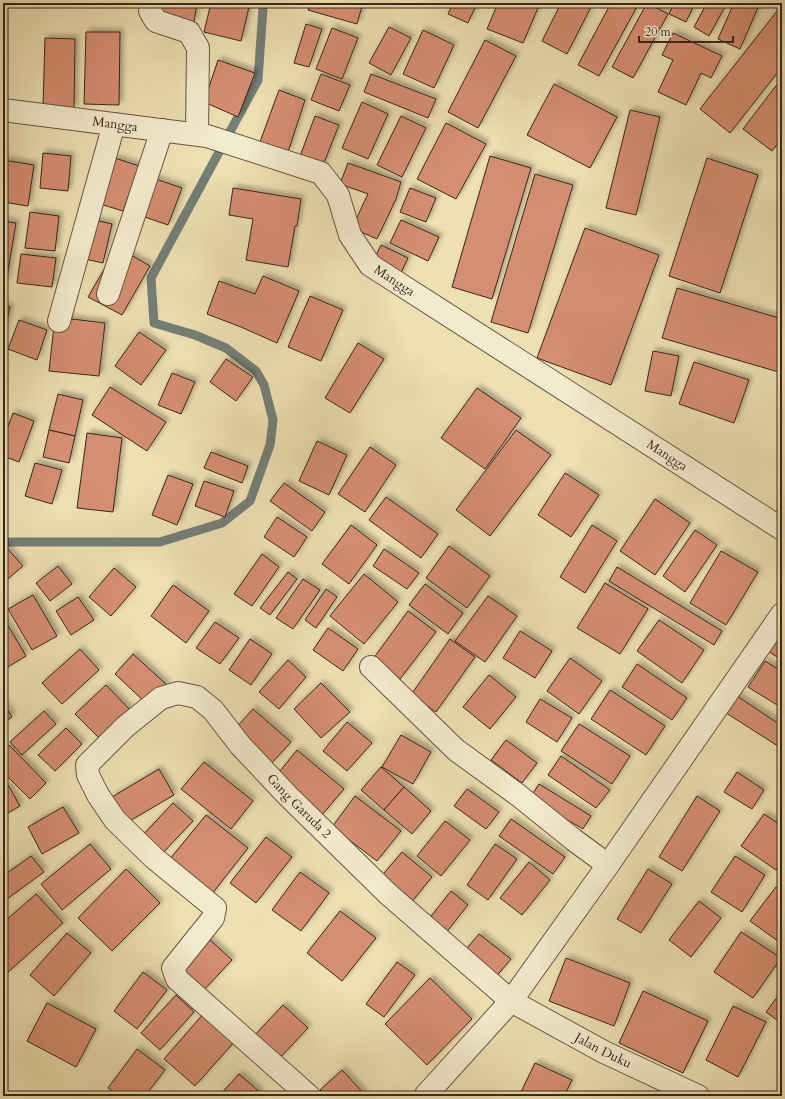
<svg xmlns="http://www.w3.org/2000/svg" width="785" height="1099" font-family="Cardo,serif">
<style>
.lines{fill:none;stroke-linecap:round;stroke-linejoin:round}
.stream{stroke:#737f78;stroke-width:9}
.building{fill:#d58e71;stroke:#38251f;filter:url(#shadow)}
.minor-casing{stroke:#655444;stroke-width:24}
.minor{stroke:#f3ebcd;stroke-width:22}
.labels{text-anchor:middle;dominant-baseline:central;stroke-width:3.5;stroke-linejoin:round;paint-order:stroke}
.street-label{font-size:13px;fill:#38251f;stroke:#f3ebcd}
</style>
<defs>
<filter id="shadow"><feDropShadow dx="3.5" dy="-3.5" stdDeviation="2" flood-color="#0004"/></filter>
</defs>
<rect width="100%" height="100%" fill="#ede0b2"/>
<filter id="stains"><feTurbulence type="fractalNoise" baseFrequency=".005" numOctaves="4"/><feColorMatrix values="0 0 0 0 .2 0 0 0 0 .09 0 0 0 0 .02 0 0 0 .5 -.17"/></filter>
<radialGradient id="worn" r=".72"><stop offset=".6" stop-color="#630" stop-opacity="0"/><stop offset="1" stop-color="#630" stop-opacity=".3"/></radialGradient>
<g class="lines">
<path class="stream" d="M 3,542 L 160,542 L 222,523 L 250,501 L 270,445 L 273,420 L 264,385 L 256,371 L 226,348 L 195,335 L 154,323 L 151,278 L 258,80 L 263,8 L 262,3"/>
</g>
<g class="building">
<path d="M 161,3 L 197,3 L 194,22 L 160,14 Z"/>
<path d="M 211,3 L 250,3 L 241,41 L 204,32 Z"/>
<path d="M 310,3 L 363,3 L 357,24 L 308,10 Z"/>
<path d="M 453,3 L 477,3 L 468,23 L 448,14 Z"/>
<path d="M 498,3 L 540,3 L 523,43 L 487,29 Z"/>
<path d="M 561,3 L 584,3 L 591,7 L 567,54 L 542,41 Z"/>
<path d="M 611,3 L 639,3 L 599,76 L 578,65 Z"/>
<path d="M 647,3 L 668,14 L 633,78 L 612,67 Z"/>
<path d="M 674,3 L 695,3 L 686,22 L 669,14 Z"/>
<path d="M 707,3 L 727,3 L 709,36 L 694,27 Z"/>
<path d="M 734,3 L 760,3 L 740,49 L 718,39 Z"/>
<path d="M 778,10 L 782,12 L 782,67 L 730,133 L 700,109 Z"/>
<path d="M 306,24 L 322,29 L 309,67 L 294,63 Z"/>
<path d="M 389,27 L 411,38 L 391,75 L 369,63 Z"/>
<path d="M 332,28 L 358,38 L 342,79 L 316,69 Z"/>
<path d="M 423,30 L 454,45 L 434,88 L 403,74 Z"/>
<path d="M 86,32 L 120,32 L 119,105 L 84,104 Z"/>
<path d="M 673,33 L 722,56 L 711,78 L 701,73 L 686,105 L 658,92 L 673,60 L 662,55 Z"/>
<path d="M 45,38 L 75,39 L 74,108 L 43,107 Z"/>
<path d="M 485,40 L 516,56 L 478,128 L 448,112 Z"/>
<path d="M 218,60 L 255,73 L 238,117 L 204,102 Z"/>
<path d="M 321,74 L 350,85 L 339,111 L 311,100 Z"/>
<path d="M 371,74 L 436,99 L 428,118 L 364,92 Z"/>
<path d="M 782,78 L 782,138 L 772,151 L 743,129 Z"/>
<path d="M 554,84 L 617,117 L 590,168 L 527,135 Z"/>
<path d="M 279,90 L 305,100 L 288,152 L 260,142 Z"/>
<path d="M 362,102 L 388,114 L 368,159 L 342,148 Z"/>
<path d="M 630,110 L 660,117 L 636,215 L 606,208 Z"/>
<path d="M 315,116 L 339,125 L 322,168 L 299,159 Z"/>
<path d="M 401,116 L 426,128 L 402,177 L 377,165 Z"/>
<path d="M 446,123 L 486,144 L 456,199 L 417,179 Z"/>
<path d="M 43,153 L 71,156 L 68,191 L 40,188 Z"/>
<path d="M 490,156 L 531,168 L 492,299 L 452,287 Z"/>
<path d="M 115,158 L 139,166 L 123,211 L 100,204 Z"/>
<path d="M 707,158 L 758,175 L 720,293 L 669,276 Z"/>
<path d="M 3,160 L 34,165 L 28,206 L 3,202 Z"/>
<path d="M 348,163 L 401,182 L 396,199 L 377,239 L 352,228 L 368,194 L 340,184 Z"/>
<path d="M 535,174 L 573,185 L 528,333 L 491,322 Z"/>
<path d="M 144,175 L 182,188 L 168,225 L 130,212 Z"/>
<path d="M 233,188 L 301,199 L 297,226 L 295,226 L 288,267 L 246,260 L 253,219 L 229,215 Z"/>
<path d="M 410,188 L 436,198 L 426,222 L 400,212 Z"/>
<path d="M 30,212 L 59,216 L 55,251 L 25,248 Z"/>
<path d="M 95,220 L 112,224 L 103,263 L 85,259 Z"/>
<path d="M 401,220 L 439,237 L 428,261 L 390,243 Z"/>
<path d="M 3,221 L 16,223 L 6,283 L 3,282 Z"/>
<path d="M 585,228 L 659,255 L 611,385 L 537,358 Z"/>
<path d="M 381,245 L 408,258 L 399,277 L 372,264 Z"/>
<path d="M 117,247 L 150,266 L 122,315 L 88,297 Z"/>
<path d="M 21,254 L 56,258 L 52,287 L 17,283 Z"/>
<path d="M 263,276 L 299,291 L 277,343 L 241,327 L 207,314 L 219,281 L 255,294 Z"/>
<path d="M 677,288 L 782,319 L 782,373 L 662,338 Z"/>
<path d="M 310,296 L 343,310 L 321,361 L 288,347 Z"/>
<path d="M 3,305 L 10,307 L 3,338 Z"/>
<path d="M 55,317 L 105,323 L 99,376 L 49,371 Z"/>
<path d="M 19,320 L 47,330 L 37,360 L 8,349 Z"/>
<path d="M 139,332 L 166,350 L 141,385 L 115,366 Z"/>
<path d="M 358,343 L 384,359 L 350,413 L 325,398 Z"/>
<path d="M 653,351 L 679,356 L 671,396 L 645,391 Z"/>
<path d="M 226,359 L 253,377 L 236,401 L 210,382 Z"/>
<path d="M 694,362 L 749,380 L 734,423 L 679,404 Z"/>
<path d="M 172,373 L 195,382 L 181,414 L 158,405 Z"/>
<path d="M 110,387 L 166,422 L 147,451 L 92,415 Z"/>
<path d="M 477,388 L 521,418 L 485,469 L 441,438 Z"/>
<path d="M 58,394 L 83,400 L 75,436 L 49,430 Z"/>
<path d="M 13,413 L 34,421 L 19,462 L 3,456 L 3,440 Z"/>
<path d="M 49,430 L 75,436 L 69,463 L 43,457 Z"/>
<path d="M 516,430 L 551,455 L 490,536 L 456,510 Z"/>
<path d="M 87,433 L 122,438 L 113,512 L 77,508 Z"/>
<path d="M 317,441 L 347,455 L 329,495 L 299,481 Z"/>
<path d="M 370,447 L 396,465 L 365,512 L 338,494 Z"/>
<path d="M 211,452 L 248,466 L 242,483 L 204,468 Z"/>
<path d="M 35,463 L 62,470 L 52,504 L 25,496 Z"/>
<path d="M 565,473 L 599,495 L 571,537 L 538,515 Z"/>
<path d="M 168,475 L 193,484 L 177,525 L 152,515 Z"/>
<path d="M 204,481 L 234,491 L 225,517 L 195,506 Z"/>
<path d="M 284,483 L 325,512 L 312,531 L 270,501 Z"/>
<path d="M 386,497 L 438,534 L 421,558 L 369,520 Z"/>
<path d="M 655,499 L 690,523 L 655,575 L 620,551 Z"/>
<path d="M 277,517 L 307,537 L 294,557 L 264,537 Z"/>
<path d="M 351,525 L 377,545 L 349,584 L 322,564 Z"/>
<path d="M 592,525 L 617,541 L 585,593 L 560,577 Z"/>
<path d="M 695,530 L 717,545 L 685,592 L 663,576 Z"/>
<path d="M 4,545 L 23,566 L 3,583 L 3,546 Z"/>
<path d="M 449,546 L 490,576 L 467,608 L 426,578 Z"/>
<path d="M 384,549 L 419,573 L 407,589 L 373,566 Z"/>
<path d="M 721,551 L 758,572 L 726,625 L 690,603 Z"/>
<path d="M 262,554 L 279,567 L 252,606 L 234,594 Z"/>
<path d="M 58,566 L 72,584 L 50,601 L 36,583 Z"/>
<path d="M 617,567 L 722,631 L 714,645 L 609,581 Z"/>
<path d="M 114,568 L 136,587 L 111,616 L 89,597 Z"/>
<path d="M 288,572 L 297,579 L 270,615 L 260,608 Z"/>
<path d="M 364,574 L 398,602 L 364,644 L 330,616 Z"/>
<path d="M 303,579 L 320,590 L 293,629 L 276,618 Z"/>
<path d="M 605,583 L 648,609 L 620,654 L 577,628 Z"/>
<path d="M 425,584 L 463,613 L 448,634 L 409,605 Z"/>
<path d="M 173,585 L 209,611 L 186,643 L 151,616 Z"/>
<path d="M 326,589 L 337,597 L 316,628 L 305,620 Z"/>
<path d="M 33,595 L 57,636 L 32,650 L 8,609 Z"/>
<path d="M 488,596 L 517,616 L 485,662 L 455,641 Z"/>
<path d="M 78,597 L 94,620 L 71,635 L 56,611 Z"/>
<path d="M 408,611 L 436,632 L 400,679 L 373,659 Z"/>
<path d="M 3,617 L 26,656 L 3,670 Z"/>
<path d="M 659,620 L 704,650 L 682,683 L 637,651 Z"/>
<path d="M 215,622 L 239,638 L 220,664 L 196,648 Z"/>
<path d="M 782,626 L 782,660 L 766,650 Z"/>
<path d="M 328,628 L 358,649 L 343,671 L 313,650 Z"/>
<path d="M 520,631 L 552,651 L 535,678 L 503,658 Z"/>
<path d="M 250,639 L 272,654 L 251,685 L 229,670 Z"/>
<path d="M 450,639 L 475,657 L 436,712 L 411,695 Z"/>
<path d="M 80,649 L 99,670 L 62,704 L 42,683 Z"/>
<path d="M 133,654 L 167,685 L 148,705 L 115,674 Z"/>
<path d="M 570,658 L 602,681 L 579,714 L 547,691 Z"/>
<path d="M 288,660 L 306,677 L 279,709 L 259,692 Z"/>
<path d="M 765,661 L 782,672 L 782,708 L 748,687 Z"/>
<path d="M 637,664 L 687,698 L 672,720 L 622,687 Z"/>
<path d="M 489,675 L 516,697 L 490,729 L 463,707 Z"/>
<path d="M 321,683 L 350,712 L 321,738 L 294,709 Z"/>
<path d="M 106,685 L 133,713 L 103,742 L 75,714 Z"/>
<path d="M 610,690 L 665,726 L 646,755 L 591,719 Z"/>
<path d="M 734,694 L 782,726 L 782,745 L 781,748 L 723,711 Z"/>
<path d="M 540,699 L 572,718 L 557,742 L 526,722 Z"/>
<path d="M 3,702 L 12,717 L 3,723 Z"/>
<path d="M 253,709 L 291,742 L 272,763 L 234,730 Z"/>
<path d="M 44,711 L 56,724 L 22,755 L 10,742 Z"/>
<path d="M 347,722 L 372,743 L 347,771 L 323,751 Z"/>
<path d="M 579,724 L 630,756 L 612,784 L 561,751 Z"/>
<path d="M 66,728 L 82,744 L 55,771 L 38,755 Z"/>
<path d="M 401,735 L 431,752 L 413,784 L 382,767 Z"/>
<path d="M 506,740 L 537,763 L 522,783 L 491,760 Z"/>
<path d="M 9,745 L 46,783 L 30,799 L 3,772 L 3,751 Z"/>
<path d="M 297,750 L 344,789 L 322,815 L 276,776 Z"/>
<path d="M 561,756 L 610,790 L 596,808 L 548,775 Z"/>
<path d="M 204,762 L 253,801 L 231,829 L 181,789 Z"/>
<path d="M 381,767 L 404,787 L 384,810 L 361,790 Z"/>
<path d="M 159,769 L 174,795 L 128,822 L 112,797 Z"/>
<path d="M 737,772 L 764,790 L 752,809 L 724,792 Z"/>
<path d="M 539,784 L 591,816 L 583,829 L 530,798 Z"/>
<path d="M 8,785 L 20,806 L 3,816 L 3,788 Z"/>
<path d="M 404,787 L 431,811 L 412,834 L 384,810 Z"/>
<path d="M 467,789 L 499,812 L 486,829 L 454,806 Z"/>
<path d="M 355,796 L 401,831 L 377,861 L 332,827 Z"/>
<path d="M 697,796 L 720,811 L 682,871 L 659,857 Z"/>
<path d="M 173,803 L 193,821 L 159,857 L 140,838 Z"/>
<path d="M 63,807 L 79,833 L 42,854 L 28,827 Z"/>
<path d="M 764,814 L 782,826 L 782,861 L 776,870 L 741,846 Z"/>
<path d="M 206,815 L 248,848 L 208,899 L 165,865 Z"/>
<path d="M 511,819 L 565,857 L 553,874 L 499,836 Z"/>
<path d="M 445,821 L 470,840 L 441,876 L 417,856 Z"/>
<path d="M 266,837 L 292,857 L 256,903 L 230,883 Z"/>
<path d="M 90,844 L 111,869 L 62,910 L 41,884 Z"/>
<path d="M 495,844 L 517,859 L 488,900 L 467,885 Z"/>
<path d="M 402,852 L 432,877 L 410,904 L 379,879 Z"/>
<path d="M 31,856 L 44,872 L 3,902 L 3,876 Z"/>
<path d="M 735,856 L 765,875 L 742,912 L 711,892 Z"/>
<path d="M 529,862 L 550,880 L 522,915 L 500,898 Z"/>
<path d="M 126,869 L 160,903 L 112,951 L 78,918 Z"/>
<path d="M 648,869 L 672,884 L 641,933 L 617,919 Z"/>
<path d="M 300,872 L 329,893 L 301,931 L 272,910 Z"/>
<path d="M 776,887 L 782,891 L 782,944 L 750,921 Z"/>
<path d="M 451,891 L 468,905 L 445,934 L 428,920 Z"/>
<path d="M 36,894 L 63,923 L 6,974 L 3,971 L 3,923 Z"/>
<path d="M 699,901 L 721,918 L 691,957 L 669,940 Z"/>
<path d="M 340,911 L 376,938 L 342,981 L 307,953 Z"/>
<path d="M 741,932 L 781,958 L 753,998 L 714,972 Z"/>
<path d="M 67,933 L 91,953 L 54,996 L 30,975 Z"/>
<path d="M 479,934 L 511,959 L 494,979 L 463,953 Z"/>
<path d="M 208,938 L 232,960 L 203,991 L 179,971 Z"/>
<path d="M 566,958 L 630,983 L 614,1026 L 549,1001 Z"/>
<path d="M 397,962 L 415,975 L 384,1017 L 366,1004 Z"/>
<path d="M 143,972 L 167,990 L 137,1029 L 114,1011 Z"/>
<path d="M 430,978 L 472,1019 L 427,1065 L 385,1024 Z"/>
<path d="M 643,991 L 708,1021 L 683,1073 L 619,1043 Z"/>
<path d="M 782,991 L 782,1024 L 766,1012 Z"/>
<path d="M 176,995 L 194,1012 L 160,1050 L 141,1033 Z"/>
<path d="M 47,1003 L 96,1029 L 76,1067 L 27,1041 Z"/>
<path d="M 283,1005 L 308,1028 L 279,1059 L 254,1036 Z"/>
<path d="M 733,1006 L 766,1022 L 738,1077 L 706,1060 Z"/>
<path d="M 205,1012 L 236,1040 L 195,1086 L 164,1059 Z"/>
<path d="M 137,1049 L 165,1070 L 145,1096 L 118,1096 L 108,1088 Z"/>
<path d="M 535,1063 L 572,1080 L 564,1096 L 519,1096 Z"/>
<path d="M 342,1070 L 366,1096 L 326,1096 L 320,1090 Z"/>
<path d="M 239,1074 L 262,1094 L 260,1096 L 219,1096 Z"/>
</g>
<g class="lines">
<g class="minor-casing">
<g id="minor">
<path d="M 151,3 L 150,11 L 156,21 L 189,32 L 198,48 L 197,134"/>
<path id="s1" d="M 3,110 L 207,136 L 321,173 L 338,195 L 350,235 L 370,265 L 782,529"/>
<path d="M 108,294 L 162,130"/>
<path d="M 59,321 L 114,124"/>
<path d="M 371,667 L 456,750 L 518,795 L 574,840 L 608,865"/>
<path id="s2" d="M 309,1096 L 177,979 L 173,968 L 213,918 L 215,908 L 154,858 L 115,820 L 98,795 L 88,775 L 87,765 L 125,727 L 161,698 L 178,693 L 197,697 L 213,710 L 240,745 L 288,796 L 388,894 L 511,1001 L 604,1052 L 698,1096"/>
<path d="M 425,1096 L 511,1001 L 608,865 L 782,614"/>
</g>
</g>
<use href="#minor" class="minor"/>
</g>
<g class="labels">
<g class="street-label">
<text stroke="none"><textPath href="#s1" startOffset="113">Mangga</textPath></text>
<text stroke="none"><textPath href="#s1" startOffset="460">Mangga</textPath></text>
<text stroke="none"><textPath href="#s1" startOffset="784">Mangga</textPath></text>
<text stroke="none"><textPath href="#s2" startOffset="745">Gang Garuda 2</textPath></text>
<text stroke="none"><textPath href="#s2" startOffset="1138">Jalan Duku</textPath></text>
</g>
</g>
<rect width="785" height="1099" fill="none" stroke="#ede0b2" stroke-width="16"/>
<rect x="4" y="4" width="777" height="1091" fill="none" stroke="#38251f" stroke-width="2"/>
<rect x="8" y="8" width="769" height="1083" fill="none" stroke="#38251f"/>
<path d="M639 36v6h94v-6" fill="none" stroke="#38251f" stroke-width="2"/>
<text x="645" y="36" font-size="12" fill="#38251f" stroke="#f3ebcd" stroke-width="3" paint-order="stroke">20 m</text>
<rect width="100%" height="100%" filter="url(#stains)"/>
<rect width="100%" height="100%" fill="url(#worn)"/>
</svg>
